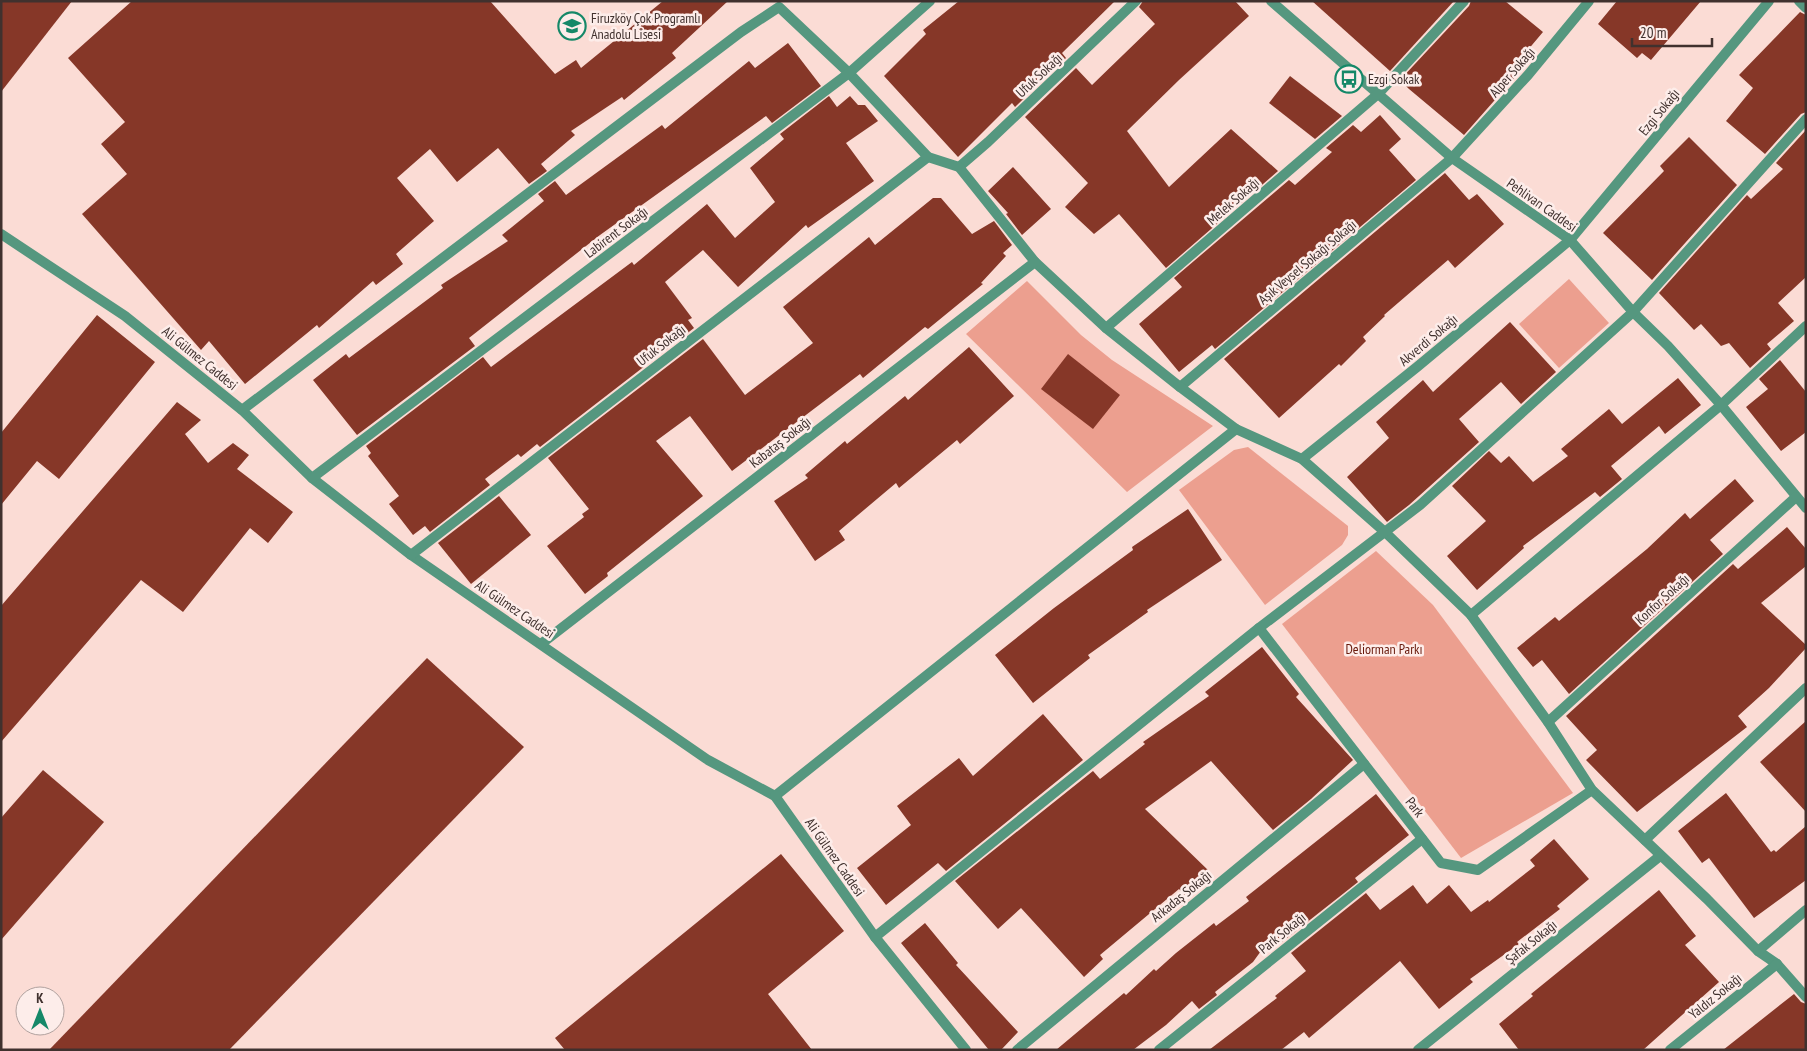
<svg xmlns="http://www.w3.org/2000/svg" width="1807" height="1051" font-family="'PT Sans Narrow',sans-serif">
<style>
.green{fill:#ec9f8f}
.building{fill:#863728}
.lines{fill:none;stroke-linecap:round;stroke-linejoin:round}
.street{stroke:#55977f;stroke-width:10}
.labels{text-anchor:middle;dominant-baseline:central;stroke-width:5;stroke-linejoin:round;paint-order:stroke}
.poi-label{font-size:14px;fill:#40312e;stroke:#fdedea;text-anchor:start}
.street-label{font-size:14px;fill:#40312e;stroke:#fdedea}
.park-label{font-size:14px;fill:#68190b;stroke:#fdedea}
</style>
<rect width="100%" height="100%" fill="#fbdcd5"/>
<g class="green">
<path d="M 1569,279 L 1609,323 L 1559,368 L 1519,324 Z"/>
<path d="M 1027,281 L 1081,335 L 1112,360 L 1213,426 L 1127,492 L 966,334 Z"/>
<path d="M 1248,447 L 1348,526 L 1348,535 L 1342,545 L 1265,605 L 1179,490 L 1234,450 Z"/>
<path d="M 1376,551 L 1433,605 L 1573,793 L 1461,858 L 1282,624 Z"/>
</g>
<g class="building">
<path d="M 1,1 L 72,1 L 1,92 Z"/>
<path d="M 132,1 L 490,1 L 555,74 L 576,60 L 581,68 L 663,1 L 728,1 L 672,53 L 676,58 L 624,100 L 622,97 L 571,131 L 575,135 L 541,164 L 547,171 L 529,184 L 498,148 L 457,182 L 430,149 L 397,178 L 434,221 L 396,254 L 403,264 L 376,285 L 373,281 L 319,328 L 317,325 L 245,384 L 209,341 L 201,350 L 82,214 L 127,174 L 101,144 L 125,122 L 68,58 Z"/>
<path d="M 959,1 L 1115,1 L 1062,53 L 1066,58 L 1015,107 L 1012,103 L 958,157 L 884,76 L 926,34 L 923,30 Z"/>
<path d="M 1143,1 L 1235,1 L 1249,16 L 1179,80 L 1127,131 L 1169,187 L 1231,129 L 1278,171 L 1166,268 L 1119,214 L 1094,234 L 1065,207 L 1088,183 L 1025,117 L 1076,68 L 1092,85 L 1155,24 L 1139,7 Z"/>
<path d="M 1312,1 L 1454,1 L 1390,71 Z"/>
<path d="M 1471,1 L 1505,1 L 1543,32 L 1516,64 L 1516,76 L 1464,135 L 1409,89 L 1400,80 L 1469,6 Z"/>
<path d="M 1617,1 L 1701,1 L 1651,60 L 1642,53 L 1637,58 L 1598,24 Z"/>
<path d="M 1800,12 L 1806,15 L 1806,112 L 1801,114 L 1765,154 L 1726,121 L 1753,88 L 1739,75 Z"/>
<path d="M 788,43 L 821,86 L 772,123 L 766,116 L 600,235 L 469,338 L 475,346 L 357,435 L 313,380 L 346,354 L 349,358 L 443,288 L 441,285 L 508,241 L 502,235 L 544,201 L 538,194 L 555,181 L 566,195 L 662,125 L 665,129 L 749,61 L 755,68 Z"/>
<path d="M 1290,76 L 1342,116 L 1315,139 L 1269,103 Z"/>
<path d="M 829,96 L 837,107 L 850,96 L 858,105 L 865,105 L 878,121 L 846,143 L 874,181 L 808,228 L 806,225 L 738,287 L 703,250 L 665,282 L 692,318 L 688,320 L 694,328 L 540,447 L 537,444 L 521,457 L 518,454 L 485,479 L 490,485 L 430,532 L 425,526 L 413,535 L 389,504 L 399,496 L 368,456 L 371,453 L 366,446 L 483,357 L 491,367 L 632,262 L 634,265 L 707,204 L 735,238 L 775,202 L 750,168 L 784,139 L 780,134 Z"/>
<path d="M 1380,115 L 1401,139 L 1389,150 L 1416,180 L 1215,349 L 1212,345 L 1179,372 L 1139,324 L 1182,287 L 1174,278 L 1289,180 L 1295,185 L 1332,152 L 1326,148 L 1353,125 L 1361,132 Z"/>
<path d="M 1806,130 L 1806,277 L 1778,303 L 1794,321 L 1767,344 L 1771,349 L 1750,368 L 1729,343 L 1721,346 L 1701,324 L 1694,330 L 1659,293 L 1747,195 L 1751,199 L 1783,169 L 1776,163 Z"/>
<path d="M 1689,137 L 1737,185 L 1652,280 L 1603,233 L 1664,171 L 1660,166 Z"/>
<path d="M 1013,167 L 1051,209 L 1022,235 L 1006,214 L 1008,213 L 988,191 Z"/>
<path d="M 1445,173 L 1469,200 L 1477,194 L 1504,224 L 1455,268 L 1448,260 L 1384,315 L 1385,316 L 1363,337 L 1366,341 L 1341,366 L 1339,364 L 1279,418 L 1224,359 Z"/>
<path d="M 933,198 L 941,198 L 972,234 L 994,221 L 1012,245 L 1003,253 L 1006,256 L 981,283 L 983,284 L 928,329 L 925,327 L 863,378 L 860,374 L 732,471 L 690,416 L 656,441 L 703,496 L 607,573 L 608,576 L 585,594 L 547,546 L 584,517 L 582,514 L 589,509 L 548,458 L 703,339 L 745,395 L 813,343 L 783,307 L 869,237 L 875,245 Z"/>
<path d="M 97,315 L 155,362 L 59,479 L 37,461 L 1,505 L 1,433 Z"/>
<path d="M 1510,322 L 1556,372 L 1521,404 L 1501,382 L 1459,419 L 1479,442 L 1409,505 L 1387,522 L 1347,477 L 1389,438 L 1376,422 L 1423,380 L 1433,392 Z"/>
<path d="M 969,347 L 1014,396 L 960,444 L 957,440 L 899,488 L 896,483 L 839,531 L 845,540 L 815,561 L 774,501 L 808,478 L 805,475 L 845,441 L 847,444 L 905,396 L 908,400 Z"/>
<path d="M 1068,354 L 1120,395 L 1093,429 L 1041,389 Z"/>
<path d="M 1780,360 L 1806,392 L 1806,432 L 1781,451 L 1746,407 L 1768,389 L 1759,379 Z"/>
<path d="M 1678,378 L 1701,405 L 1665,434 L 1659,426 L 1611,466 L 1622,479 L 1600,497 L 1595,492 L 1523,546 L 1524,548 L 1477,590 L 1447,556 L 1486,521 L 1452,486 L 1489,451 L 1501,463 L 1509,456 L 1533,482 L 1568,456 L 1561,449 L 1609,409 L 1622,424 Z"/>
<path d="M 177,402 L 201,420 L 185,434 L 208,463 L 233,443 L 249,455 L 237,469 L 293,512 L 268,543 L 250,528 L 183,612 L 141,580 L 1,742 L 1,606 Z"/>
<path d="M 1735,479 L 1754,501 L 1710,540 L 1723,554 L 1569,694 L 1542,660 L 1533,667 L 1517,648 L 1555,617 L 1559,621 L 1647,549 L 1685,513 L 1690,519 Z"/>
<path d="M 499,496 L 531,535 L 471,584 L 438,543 Z"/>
<path d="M 1188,509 L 1222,560 L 1147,610 L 1148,612 L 1088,655 L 1090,658 L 1033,703 L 995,655 L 1054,608 L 1133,550 L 1132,547 Z"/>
<path d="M 1787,527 L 1806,549 L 1806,566 L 1761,603 L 1806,645 L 1806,648 L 1769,688 L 1738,716 L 1747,727 L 1637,812 L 1586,760 L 1597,750 L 1566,716 L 1733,564 L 1738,569 Z"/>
<path d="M 1262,647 L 1299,694 L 1296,697 L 1353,760 L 1311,799 L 1273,830 L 1211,761 L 1145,809 L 1210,872 L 1185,895 L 1179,889 L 1100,955 L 1103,959 L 1084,977 L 1021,908 L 998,929 L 955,881 L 1093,771 L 1100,779 L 1145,744 L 1143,742 L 1209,696 L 1205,692 Z"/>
<path d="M 427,658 L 524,747 L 229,1050 L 49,1050 Z"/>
<path d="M 1043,714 L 1083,760 L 946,871 L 938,863 L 886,905 L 857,868 L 911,825 L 897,806 L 959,758 L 973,776 Z"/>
<path d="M 1806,721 L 1806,812 L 1760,762 Z"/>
<path d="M 43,770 L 104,822 L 1,940 L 1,818 Z"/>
<path d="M 1726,793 L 1771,852 L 1774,850 L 1776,852 L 1806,826 L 1806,880 L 1754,918 L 1709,858 L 1702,863 L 1678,831 Z"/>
<path d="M 1376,794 L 1409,835 L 1355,878 L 1358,882 L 1282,942 L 1274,933 L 1253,962 L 1215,992 L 1217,995 L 1199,1009 L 1192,1001 L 1166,1025 L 1133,1050 L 1056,1050 L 1124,993 L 1126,995 L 1154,969 L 1156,971 L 1176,953 L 1214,923 L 1216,926 L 1249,901 L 1246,897 Z"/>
<path d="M 1554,839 L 1589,879 L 1557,906 L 1560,909 L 1517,942 L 1519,944 L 1470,979 L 1473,982 L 1439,1009 L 1400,961 L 1309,1038 L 1304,1032 L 1281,1050 L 1209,1050 L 1277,998 L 1275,996 L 1306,971 L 1291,953 L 1366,893 L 1380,910 L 1413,885 L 1427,904 L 1449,885 L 1471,912 L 1488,900 L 1489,902 L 1535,866 L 1530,860 Z"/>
<path d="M 781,854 L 844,931 L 768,994 L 812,1050 L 565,1050 L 555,1038 Z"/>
<path d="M 1659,890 L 1696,936 L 1685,945 L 1719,982 L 1643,1050 L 1519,1050 L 1499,1024 L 1533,996 L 1531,994 Z"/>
<path d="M 925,923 L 958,963 L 956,965 L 1018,1032 L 1001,1050 L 989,1050 L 901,943 Z"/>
<path d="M 1794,994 L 1801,1002 L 1806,1004 L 1806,1050 L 1723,1050 Z"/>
</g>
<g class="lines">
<g class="street">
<path d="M 1271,1 L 1452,158 L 1570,240 L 1633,312 L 1668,346 L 1721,405 L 1806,508"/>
<path d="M 1799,1 L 1806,8"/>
<path d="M 959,167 L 988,142 L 1136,1"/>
<path d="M 1,234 L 125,316 L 242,410 L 312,478 L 411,555 L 708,760 L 775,796 L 875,937 L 966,1050"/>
<path d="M 1106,328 L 1378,94 L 1464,1"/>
<path d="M 1180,387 L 1452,158 L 1528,75 L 1589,1"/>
<path d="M 242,410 L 741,32 L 779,7 L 849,73 L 928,157 L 959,167 L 1035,262 L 1106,328 L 1180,387 L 1236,429 L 1302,459 L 1386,533 L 1471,615 L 1548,722 L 1592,790 L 1707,899 L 1758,951 L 1777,964 L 1806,997"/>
<path d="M 1302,459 L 1417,367 L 1570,240 L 1769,1"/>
<path d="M 312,478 L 849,73 L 930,1"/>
<path d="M 411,555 L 928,157"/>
<path d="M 1471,615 L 1721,405 L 1806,326"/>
<path d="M 1259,628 L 1441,863 L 1478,870 L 1592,790"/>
<path d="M 541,644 L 1035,262"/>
<path d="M 1548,722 L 1796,497"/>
<path d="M 775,796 L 1236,429"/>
<path d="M 1645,840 L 1806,688"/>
<path d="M 875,937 L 1259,628 L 1420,505 L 1633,312 L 1806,119"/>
<path d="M 1758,951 L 1806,910"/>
<path d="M 1017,1050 L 1364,764"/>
<path d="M 1159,1050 L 1422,839"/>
<path d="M 1418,1050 L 1660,856"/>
<path d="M 1670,1050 L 1777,964"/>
</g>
</g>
<defs>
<g id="school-ring" transform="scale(1.4375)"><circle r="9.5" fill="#fdedea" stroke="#158868" stroke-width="1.5"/><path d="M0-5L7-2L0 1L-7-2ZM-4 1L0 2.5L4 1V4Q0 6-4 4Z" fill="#158868"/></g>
<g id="bus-ring" transform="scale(1.4375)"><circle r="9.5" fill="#fdedea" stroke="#158868" stroke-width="1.5"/><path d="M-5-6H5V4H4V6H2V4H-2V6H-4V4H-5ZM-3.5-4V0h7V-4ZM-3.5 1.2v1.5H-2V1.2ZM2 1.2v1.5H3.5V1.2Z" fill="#158868"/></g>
</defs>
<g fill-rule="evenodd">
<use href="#school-ring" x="572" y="26"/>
<use href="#bus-ring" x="1349" y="79"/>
</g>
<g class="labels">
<g class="poi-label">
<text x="591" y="18">Firuzköy Çok Programlı<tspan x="591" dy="16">Anadolu Lisesi</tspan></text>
<text x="1368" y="79">Ezgi Sokak</text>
</g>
<g class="street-label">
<text transform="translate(1512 72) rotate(-49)">Alper Sokağı</text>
<text transform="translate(1039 75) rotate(-43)">Ufuk Sokağı</text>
<text transform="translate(1659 112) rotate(-51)">Ezgi Sokağı</text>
<text transform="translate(1233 201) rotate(-41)">Melek Sokağı</text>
<text transform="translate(1542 205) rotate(35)">Pehlivan Caddesi</text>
<text transform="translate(616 232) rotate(-37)">Labirent Sokağı</text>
<text transform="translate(1307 262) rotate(-40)">Aşık Veysel Sokağı Sokağı</text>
<text transform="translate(1428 340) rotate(-40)">Akverdi Sokağı</text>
<text transform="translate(661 345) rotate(-38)">Ufuk Sokağı</text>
<text transform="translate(200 358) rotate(39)">Ali Gülmez Caddesi</text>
<text transform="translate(780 442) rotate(-38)">Kabataş Sokağı</text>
<text transform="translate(1662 599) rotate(-42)">Konfor Sokağı</text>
<text transform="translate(515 609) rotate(34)">Ali Gülmez Caddesi</text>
<text transform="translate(1415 807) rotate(52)">Park</text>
<text transform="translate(835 857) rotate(55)">Ali Gülmez Caddesi</text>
<text transform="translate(1181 896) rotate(-39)">Arkadaş Sokağı</text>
<text transform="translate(1282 933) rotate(-39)">Park Sokağı</text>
<text transform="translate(1531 942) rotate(-39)">Şafak Sokağı</text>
<text transform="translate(1715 996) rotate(-39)">Yaldız Sokağı</text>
</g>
<g class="park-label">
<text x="1384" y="649">Deliorman Parkı</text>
</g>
</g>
<rect width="1807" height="1051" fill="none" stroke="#40312e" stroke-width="5"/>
<g transform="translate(40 1011)"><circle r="24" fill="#fdedea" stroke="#b1a29f"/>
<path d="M0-4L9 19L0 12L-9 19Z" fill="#158868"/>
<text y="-8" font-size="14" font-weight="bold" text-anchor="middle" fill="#40312e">K</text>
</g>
<path d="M1632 38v8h80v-8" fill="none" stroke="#40312e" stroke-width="2.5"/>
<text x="1640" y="38" font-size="15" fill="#40312e" stroke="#fdedea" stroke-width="4" paint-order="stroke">20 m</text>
</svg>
